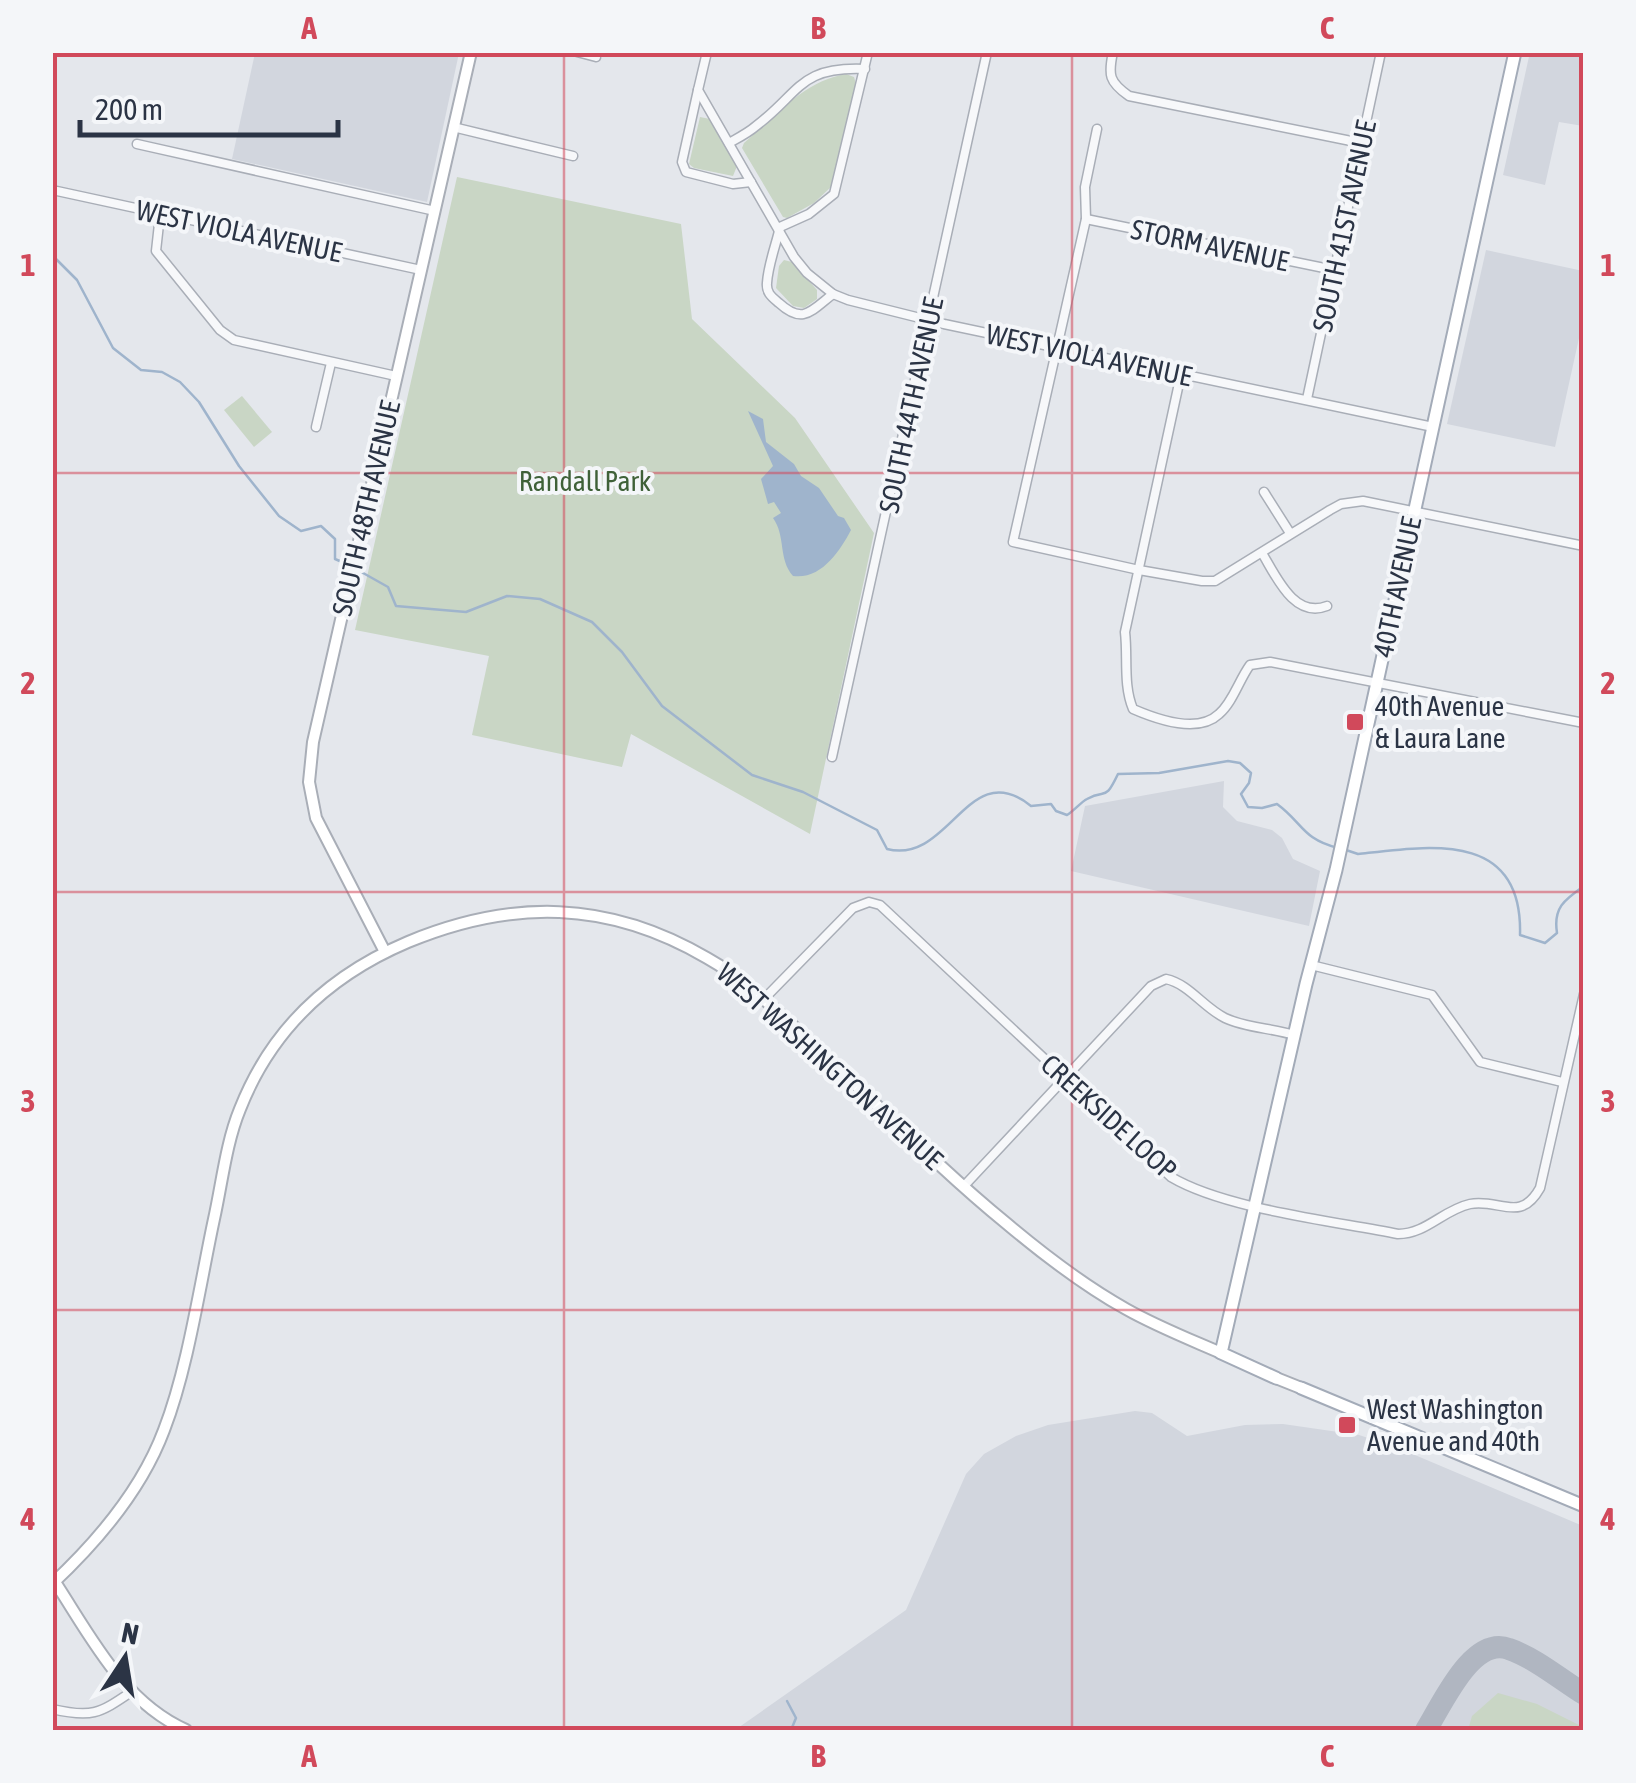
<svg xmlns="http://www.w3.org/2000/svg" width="1636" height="1783" font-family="'Asap Condensed',sans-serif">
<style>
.built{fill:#d2d6de}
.green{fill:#c9d6c5}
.water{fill:#9fb4cc}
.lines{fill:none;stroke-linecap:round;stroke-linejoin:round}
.stream{stroke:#9fb4cc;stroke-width:2.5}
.taxiway{stroke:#b0b6c1;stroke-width:22}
.street-casing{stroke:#a9aeb7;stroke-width:11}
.secondary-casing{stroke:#a9aeb7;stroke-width:14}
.primary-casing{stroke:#a3abb8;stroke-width:15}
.street{stroke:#f7f8fa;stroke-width:8}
.secondary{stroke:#fff;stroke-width:10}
.primary{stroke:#fff;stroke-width:11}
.grid{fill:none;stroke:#d1495b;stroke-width:2.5;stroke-opacity:0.55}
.poi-dot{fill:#d1495b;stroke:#f4f6f9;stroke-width:4}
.labels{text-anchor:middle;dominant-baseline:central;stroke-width:8;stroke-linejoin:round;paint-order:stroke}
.street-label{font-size:28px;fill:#2b3445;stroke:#f4f6f9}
.park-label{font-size:28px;fill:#3f6138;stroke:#f4f6f9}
.poi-label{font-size:28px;fill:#2b3445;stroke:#f4f6f9;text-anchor:start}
.neatline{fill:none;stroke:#d1495b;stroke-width:4}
.grid-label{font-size:32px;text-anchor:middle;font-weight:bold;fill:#d1495b}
</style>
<rect width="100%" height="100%" fill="#e4e7ec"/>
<g class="built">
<path d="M 1530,52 L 1583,53 L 1583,126 L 1559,122 L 1545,185 L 1503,175 Z"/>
<path d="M 255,53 L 459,53 L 427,202 L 232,159 Z"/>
<path d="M 1486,250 L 1583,271 L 1583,320 L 1555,447 L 1447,424 Z"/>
<path d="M 1224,781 L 1223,807 L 1237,821 L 1272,830 L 1282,838 L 1293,859 L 1320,871 L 1309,926 L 1071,871 L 1085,806 Z"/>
<path d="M 1135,1411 L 1152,1413 L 1187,1436 L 1245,1425 L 1283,1424 L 1359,1435 L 1396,1447 L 1583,1526 L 1583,1730 L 735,1730 L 906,1610 L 966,1474 L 984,1454 L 1016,1436 L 1048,1425 Z"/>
</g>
<g class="green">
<path d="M 846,74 L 854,77 L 856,84 L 832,186 L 814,203 L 787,218 L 783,217 L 742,148 L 744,143 C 775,116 804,81 846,74 Z"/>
<path d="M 700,117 L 710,119 L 737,166 L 733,176 L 694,168 L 689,164 Z"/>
<path d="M 457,177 L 681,224 L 692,319 L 795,418 L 874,533 L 810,834 L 631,734 L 622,767 L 472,735 L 489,656 L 355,630 Z"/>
<path d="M 784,260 L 792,262 L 817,290 L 817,299 L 804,308 L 793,306 L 776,288 L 779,266 Z"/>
<path d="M 242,396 L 272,432 L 254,447 L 224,410 Z"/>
<path d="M 1498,1693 L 1537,1704 L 1583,1727 L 1583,1730 L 1468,1730 L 1472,1716 Z"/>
</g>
<path class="water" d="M 748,411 L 763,419 L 766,442 L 794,464 L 801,476 L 819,488 L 838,516 L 844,518 L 851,530 C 840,551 821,580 793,576 C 778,559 786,536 773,518 L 781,513 L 774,502 L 768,504 L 761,479 L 773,466 Z"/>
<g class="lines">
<g class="stream">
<path d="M 52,255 L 77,280 L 113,348 L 141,370 L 162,372 L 180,382 L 199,402 L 239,466 L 279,516 L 301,531 L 321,526 L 335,539 L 335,559 L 349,565"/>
<path d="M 356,569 L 388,587 L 396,606 L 466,612 L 507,596 L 540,599 L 592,622 L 622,652 L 662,706 L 752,775 L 803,792 L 877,830 L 887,849 C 950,865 968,755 1031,806 L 1051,804 L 1056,811 L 1067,815 C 1074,811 1081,802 1087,799 C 1107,788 1104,803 1118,774 L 1159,773 L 1228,761 L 1240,763 L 1251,773 L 1249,783 L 1241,794 L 1248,807 L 1262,808 L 1277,804 C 1303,823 1302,839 1338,848"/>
<path d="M 1346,850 L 1358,854 C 1430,846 1523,830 1520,935 L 1545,943 L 1557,933 C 1553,908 1564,900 1584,886"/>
<path d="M 787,1701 L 796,1718 L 791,1730"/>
</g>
<path class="taxiway" d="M 1426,1730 C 1442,1705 1472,1635 1509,1649 C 1535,1658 1560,1679 1584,1694"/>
<g class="street-casing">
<g id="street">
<path d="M 577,52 L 596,57"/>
<path d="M 707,52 L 698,90 L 794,257 L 807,273 L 833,294 L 848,300 L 944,324 L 1433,427"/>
<path d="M 1113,52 C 1108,75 1109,82 1129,96 L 1361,143"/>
<path d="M 698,90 L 682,162 L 686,172 L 733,184 L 751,182"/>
<path d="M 453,127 L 573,156"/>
<path d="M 1097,129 L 1085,187 L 1086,219 L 1013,542 L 1139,570 L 1202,581 L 1215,581 L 1330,510 L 1341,504 L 1363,501 L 1584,546"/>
<path d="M 729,143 C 738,138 748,133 756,126 C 800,93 799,66 865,69"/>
<path d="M 137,144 L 435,211"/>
<path d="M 57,191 L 421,270"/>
<path d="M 160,215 L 156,251 L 220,330 L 234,340 L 396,376"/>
<path d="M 1086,219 L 1334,270"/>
<path d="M 780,227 L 809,214 L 834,194 L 868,52"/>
<path d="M 780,227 C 776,245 768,265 767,283 C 766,293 772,297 779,303 C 803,325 811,311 833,294"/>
<path d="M 1181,374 L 1125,632 C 1128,658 1123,685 1133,709 C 1156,719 1198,734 1219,714 C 1233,702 1239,680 1250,665 L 1270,662 L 1584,723"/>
<path d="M 1307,399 L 1381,52"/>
<path d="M 316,427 L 331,363"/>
<path d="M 1264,492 L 1290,533"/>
<path d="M 1262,553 C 1276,576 1294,619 1327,606"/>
<path d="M 832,757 L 987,52"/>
<path d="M 1311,965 L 1432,995 L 1480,1062 L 1562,1082"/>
<path d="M 764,999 L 853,908 L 869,902 L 880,905 L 1171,1177 C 1225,1209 1334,1221 1398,1234 C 1426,1234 1443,1210 1470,1204 C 1499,1198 1520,1224 1540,1188 L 1584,994"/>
<path d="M 964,1186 L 1151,986 L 1166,979 C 1189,984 1203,1007 1225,1018 C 1246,1028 1272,1028 1294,1035"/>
<path d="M 52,1709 C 91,1718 99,1714 131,1692"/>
</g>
</g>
<g class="secondary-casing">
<g id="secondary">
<path d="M 385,952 L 316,818 L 309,782 L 313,742 L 471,52"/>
<path d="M 1276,1378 L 1301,1388"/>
<path d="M 55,1582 C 91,1637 123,1702 186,1730"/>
<path d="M 52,1584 C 98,1541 142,1489 164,1430 C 188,1368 200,1284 214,1219 C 222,1183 226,1143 240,1109 C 271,1030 330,975 408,942 C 512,899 608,900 707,958 C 750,982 785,1019 821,1052 C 882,1109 941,1170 1006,1223 C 1044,1255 1083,1285 1126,1309 C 1156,1326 1189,1339 1221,1353"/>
</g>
</g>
<g class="primary-casing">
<g id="primary">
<path d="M 1276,1378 L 1221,1353 L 1306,984 L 1336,870 L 1515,52"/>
<path d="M 1301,1388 L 1584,1506"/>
</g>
</g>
<use href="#street" class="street"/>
<use href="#secondary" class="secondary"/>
<use href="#primary" class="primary"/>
</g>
<path class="grid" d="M 564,52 L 564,1730M 1072,52 L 1072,1730M 52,473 L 1584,473M 52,892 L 1584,892M 52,1310 L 1584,1310"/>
<g class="poi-dot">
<rect x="1345" y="712" width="20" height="20" rx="5"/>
<rect x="1337" y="1415" width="20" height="20" rx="5"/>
</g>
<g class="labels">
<g class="street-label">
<text transform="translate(1344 226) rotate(-78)">SOUTH 41ST AVENUE</text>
<text transform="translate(239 231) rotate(12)">WEST VIOLA AVENUE</text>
<text transform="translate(1210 245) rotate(12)">STORM AVENUE</text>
<text transform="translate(1089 355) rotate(12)">WEST VIOLA AVENUE</text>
<text transform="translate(911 405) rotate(-78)">SOUTH 44TH AVENUE</text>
<text transform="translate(366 508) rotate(-77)">SOUTH 48TH AVENUE</text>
<text transform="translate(1397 587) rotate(-78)">40TH AVENUE</text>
<text transform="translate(830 1066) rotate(42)">WEST WASHINGTON AVENUE</text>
<text transform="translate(1109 1117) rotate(42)">CREEKSIDE LOOP</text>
</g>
<g class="park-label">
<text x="585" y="481">Randall Park</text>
</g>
<g class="poi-label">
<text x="1375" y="706">40th Avenue<tspan x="1375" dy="32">&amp; Laura Lane</tspan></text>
<text x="1367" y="1409">West Washington<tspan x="1367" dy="32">Avenue and 40th</tspan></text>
</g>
</g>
<rect width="1636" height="1783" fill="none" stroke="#f4f6f9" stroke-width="110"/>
<g transform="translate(125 1658) rotate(12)" stroke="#f4f6f9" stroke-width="8" paint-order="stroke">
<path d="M0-8L18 38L0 25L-18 38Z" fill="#2b3445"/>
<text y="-15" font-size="28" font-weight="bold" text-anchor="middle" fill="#2b3445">N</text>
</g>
<path d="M80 120v15h258v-15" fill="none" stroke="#2b3445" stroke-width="5"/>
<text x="95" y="120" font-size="30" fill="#2b3445" stroke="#f4f6f9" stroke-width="8" paint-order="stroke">200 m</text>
<rect x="55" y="55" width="1526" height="1673" class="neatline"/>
<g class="grid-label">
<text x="309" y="39">A</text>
<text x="818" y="39">B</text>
<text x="1327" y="39">C</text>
<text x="28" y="276">1</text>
<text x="1608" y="276">1</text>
<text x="28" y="694">2</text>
<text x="1608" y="694">2</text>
<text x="28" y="1112">3</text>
<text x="1608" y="1112">3</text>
<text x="28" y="1530">4</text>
<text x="1608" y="1530">4</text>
<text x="309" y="1767">A</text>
<text x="818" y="1767">B</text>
<text x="1327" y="1767">C</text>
</g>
</svg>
